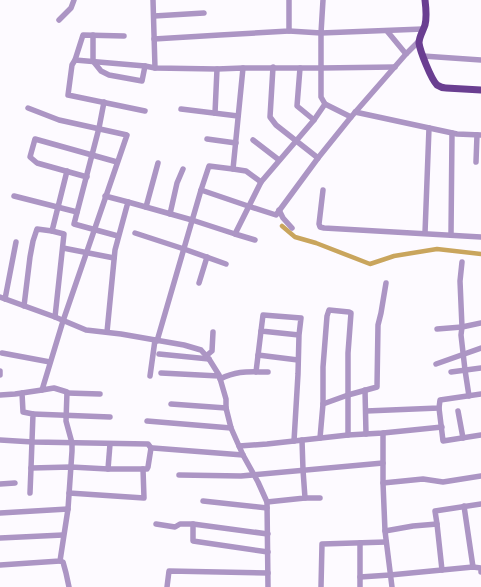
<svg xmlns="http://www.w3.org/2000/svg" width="481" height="587" font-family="Lato,sans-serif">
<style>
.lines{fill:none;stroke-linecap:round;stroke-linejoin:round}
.canal{stroke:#c9a55d;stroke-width:4.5}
.minor{stroke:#ac95c4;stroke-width:5.5}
.major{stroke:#6a3e91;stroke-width:7}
</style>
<rect width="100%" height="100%" fill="#fdfaff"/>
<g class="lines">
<path class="canal" d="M 282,226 L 295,237 L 316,243 L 370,264 L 394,256 L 437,249 L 481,254"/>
<g class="minor">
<path d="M 153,0 L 155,68"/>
<path d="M 323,0 L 321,33 L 321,68 L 395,67"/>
<path d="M 154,16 L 204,13"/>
<path d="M 59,20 L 71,8 L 74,0"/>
<path d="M 289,31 L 321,33 L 423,29"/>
<path d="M 387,31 L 406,54"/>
<path d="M 93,35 L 93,61 L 101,71 L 109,75 L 142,81 L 145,66"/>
<path d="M 124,36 L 83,35 L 75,60 L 72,65 L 68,95 L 145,111"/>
<path d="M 154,39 L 220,35 L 289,31 L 289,0"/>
<path d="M 423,56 L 481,60"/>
<path d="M 75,60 L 145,66 L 155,68 L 217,69 L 243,68 L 233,169 L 246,171 L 261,182"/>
<path d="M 273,67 L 270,117 L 276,125 L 318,158"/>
<path d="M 243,68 L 321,68 L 321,97 L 325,104"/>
<path d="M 300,68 L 297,106 L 314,120"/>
<path d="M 104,102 L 99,128 L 74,224 L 118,236"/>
<path d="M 181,109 L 238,116"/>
<path d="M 355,112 L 457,134 L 481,135"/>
<path d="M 215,113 L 217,69"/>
<path d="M 207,139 L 236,143"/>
<path d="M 253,140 L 279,160"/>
<path d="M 476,162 L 477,135"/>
<path d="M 87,177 L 37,163 L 30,157 L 35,139 L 117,162"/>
<path d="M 201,190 L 209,166 L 233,169"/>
<path d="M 323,190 L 319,224 L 320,227 L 324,228 L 481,237"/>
<path d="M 14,196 L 77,212"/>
<path d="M 105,196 L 128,202 L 115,250 L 107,332"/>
<path d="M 128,202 L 192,220 L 235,234 L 261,182 L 314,120 L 325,104 L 351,117"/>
<path d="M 146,207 L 158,163"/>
<path d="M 279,210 L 283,218 L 292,228"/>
<path d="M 170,214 L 177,183 L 183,169"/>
<path d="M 135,233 L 184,249 L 226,264"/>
<path d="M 425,233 L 429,128"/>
<path d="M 235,234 L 255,240"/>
<path d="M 451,235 L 452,133"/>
<path d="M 63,248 L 114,258"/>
<path d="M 462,262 L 460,281 L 462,327 L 461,335 L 465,370 L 469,396"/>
<path d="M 199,283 L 207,257"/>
<path d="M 0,297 L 55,317 L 86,330 L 121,334 L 184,345 L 201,350 L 209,359 L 219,375 L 226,399 L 226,408 L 231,428 L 243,455 L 258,482 L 267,502 L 268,587"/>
<path d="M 5,299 L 16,242"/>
<path d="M 24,306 L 30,257 L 33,241 L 37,229 L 52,231"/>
<path d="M 55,317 L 64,234 L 52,231 L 67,171"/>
<path d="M 437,329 L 462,327 L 481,323"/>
<path d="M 157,341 L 201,190 L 248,206 L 276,215 L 318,158 L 351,117 L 406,54 L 419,41"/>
<path d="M 2,353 L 50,362"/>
<path d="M 159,354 L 209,359"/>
<path d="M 258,355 L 298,360"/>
<path d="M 206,356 L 212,351 L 213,332"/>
<path d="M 436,364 L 481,348"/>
<path d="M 256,372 L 261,331"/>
<path d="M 451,372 L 481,368"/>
<path d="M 161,373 L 219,376"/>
<path d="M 0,375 L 0,371"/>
<path d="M 150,376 L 155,340"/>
<path d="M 220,379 C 238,370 249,372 268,372"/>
<path d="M 42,390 L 22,393 L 23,412 L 33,414 L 31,468 L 71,467 L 108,469 L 147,469 L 148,467 L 151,448"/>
<path d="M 365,390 L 366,434"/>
<path d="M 67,393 L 100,394"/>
<path d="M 0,395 L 15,394 L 22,393"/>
<path d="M 171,404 L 226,408"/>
<path d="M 323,404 L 348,395 L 377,387 L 378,325 L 381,313 L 386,283"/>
<path d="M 439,408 L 443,441 L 481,435"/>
<path d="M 366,411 L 439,408 L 440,400 L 481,394"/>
<path d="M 458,411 L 463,438"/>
<path d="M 33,414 L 110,417"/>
<path d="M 147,421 L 231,428"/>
<path d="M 383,433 L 383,483 L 385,531 L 392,587"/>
<path d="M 320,438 L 323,404 L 323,367 L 327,316 L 329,310 L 349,312 L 351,313 L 348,353 L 348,435"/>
<path d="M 0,440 L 33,442 L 148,444 L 151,448 L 153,448 L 243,455"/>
<path d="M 294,441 L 298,374 L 299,335 L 301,318 L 263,315 L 261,331 L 299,335"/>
<path d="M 239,446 L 267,444 L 348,435 L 383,433 L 442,427"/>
<path d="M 108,469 L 110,444"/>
<path d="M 179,475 L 241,476 L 383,463"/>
<path d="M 383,483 L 423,479 L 443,482 L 481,476"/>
<path d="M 0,484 L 15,483"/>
<path d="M 30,493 L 31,468"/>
<path d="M 69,493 L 144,498 L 143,469"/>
<path d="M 305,498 L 320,498"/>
<path d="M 203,501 L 267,508"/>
<path d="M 267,502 L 305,498 L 303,470 L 302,440"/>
<path d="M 464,506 L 473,567"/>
<path d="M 0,513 L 68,509"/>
<path d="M 156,524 L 175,527 L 180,524 L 193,524 L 268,534"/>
<path d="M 193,524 L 193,541 L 268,552"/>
<path d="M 385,531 L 413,526 L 437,524"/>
<path d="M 0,538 L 63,535"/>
<path d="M 60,561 L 63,562 L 66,573 L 69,587"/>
<path d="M 0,565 L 60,561 L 68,509 L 72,451 L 72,443 L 66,421 L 67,392 L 54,388 L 42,390 L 63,321 L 127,135 L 59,120 L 28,108"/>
<path d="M 442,570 L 437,524 L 435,511 L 481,504"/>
<path d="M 360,577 L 390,575 L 473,567 L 481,568 L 481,572"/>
<path d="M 167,587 L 169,571 L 268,573"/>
<path d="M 321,587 L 322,544 L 386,542"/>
<path d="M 360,587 L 360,543"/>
</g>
<path class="major" d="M 425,0 C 426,8 427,17 425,25 C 423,31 419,37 419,43 C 420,51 431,79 437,85 C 440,87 443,88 446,88 L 481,90"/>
</g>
</svg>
